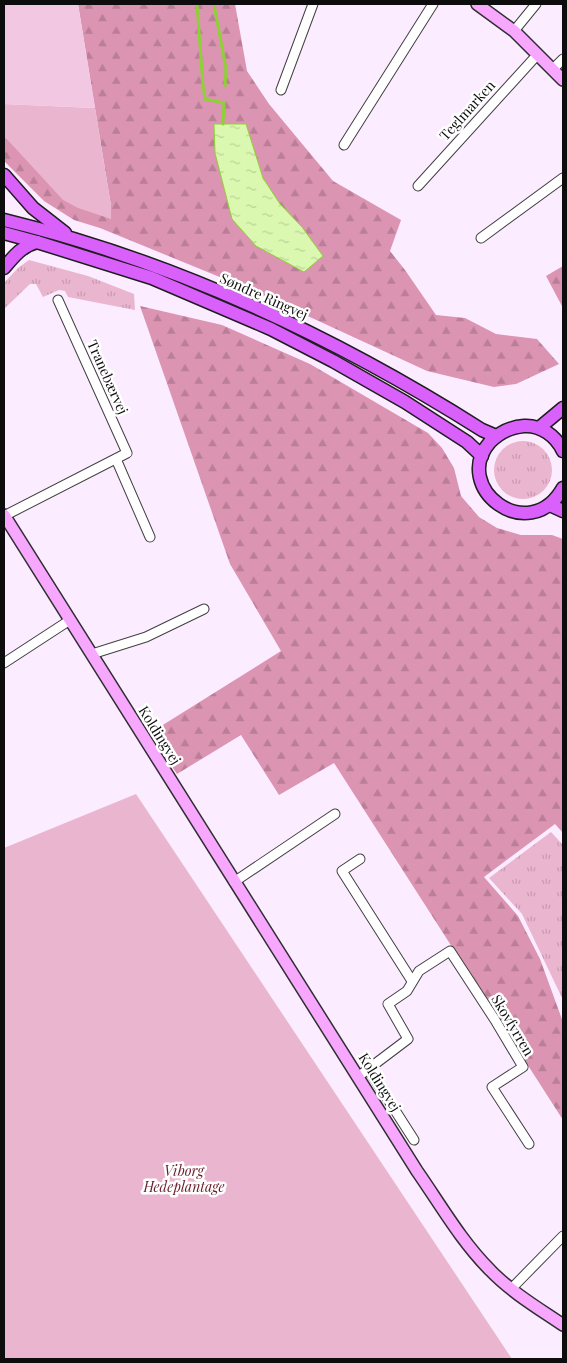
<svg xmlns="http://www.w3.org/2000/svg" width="567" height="1363" font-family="'Playfair Display',serif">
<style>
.grass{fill:url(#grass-tufts)}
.forest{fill:url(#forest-firs)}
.park{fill:#eab5cf}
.pitch{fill:#f1c7e2}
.water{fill:url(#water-ripples);stroke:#8ed135}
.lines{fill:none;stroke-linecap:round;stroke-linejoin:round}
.stream{stroke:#8ed135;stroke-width:3}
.street-casing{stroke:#404040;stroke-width:11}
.secondary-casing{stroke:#2f2f2f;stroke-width:14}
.primary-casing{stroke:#1e1e1e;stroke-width:15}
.street{stroke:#fff;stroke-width:9}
.secondary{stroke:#f8a7ff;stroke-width:11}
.primary{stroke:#da60fc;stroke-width:12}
.labels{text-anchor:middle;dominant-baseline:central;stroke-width:5;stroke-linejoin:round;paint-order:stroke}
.street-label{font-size:14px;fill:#0d0d0d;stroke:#fff}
.park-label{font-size:14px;font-style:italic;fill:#661c29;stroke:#fff}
</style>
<defs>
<pattern id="grass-tufts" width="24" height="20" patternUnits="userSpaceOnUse" patternTransform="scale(1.25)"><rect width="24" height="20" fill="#eab5cf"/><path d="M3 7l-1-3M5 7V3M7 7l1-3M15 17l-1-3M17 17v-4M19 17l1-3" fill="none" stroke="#c89ab1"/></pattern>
<pattern id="forest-firs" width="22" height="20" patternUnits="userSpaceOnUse" patternTransform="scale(1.25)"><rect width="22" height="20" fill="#db94b2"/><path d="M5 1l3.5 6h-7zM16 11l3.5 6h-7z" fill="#bb7e98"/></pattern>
<pattern id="water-ripples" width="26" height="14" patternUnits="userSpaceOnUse" patternTransform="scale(1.25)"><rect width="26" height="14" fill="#dbf8b0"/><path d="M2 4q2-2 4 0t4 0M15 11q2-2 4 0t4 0" fill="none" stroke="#bbd396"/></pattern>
</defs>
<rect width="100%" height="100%" fill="#fcecff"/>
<g class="grass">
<path d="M 29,260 L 88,276 L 134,294 L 135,310 L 68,297 L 65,291 L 59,290 L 43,297 L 36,284 L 30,284 L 4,309 L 4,283 L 18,268 Z"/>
<circle cx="523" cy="470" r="29"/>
<path d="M 551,832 L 563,845 L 563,1000 L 522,914 L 489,878 Z"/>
</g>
<g class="forest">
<path d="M 78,4 L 235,4 L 247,71 L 269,104 L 333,181 L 401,220 L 390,251 L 405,270 L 436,315 L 465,318 L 496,334 L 537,339 L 559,364 L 516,384 L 494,387 L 427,371 L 249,289 L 100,228 L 74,220 L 44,201 L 4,161 L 4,136 L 22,153 L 111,219 L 111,206 Z"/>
<path d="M 563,266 L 563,308 L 546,276 Z"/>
<path d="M 140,306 L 222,325 L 310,364 L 428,433 L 442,448 L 454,468 L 461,496 L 479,517 L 497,528 L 521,535 L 552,535 L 563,539 L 563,833 L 555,824 L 484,877 L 518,916 L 540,959 L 563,1022 L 563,1120 L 334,763 L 279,795 L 241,735 L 177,774 L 150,733 L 281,651 L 230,564 Z"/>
</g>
<g class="park">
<path d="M 4,104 L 95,108 L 111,206 L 111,219 L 78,208 L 63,200 L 4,136 Z"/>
<path d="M 136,794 L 512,1359 L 4,1359 L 4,848 Z"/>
</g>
<path class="pitch" d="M 4,4 L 78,4 L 95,108 L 4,104 Z"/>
<path class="water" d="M 214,124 L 246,124 L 263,178 L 280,204 L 302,227 L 323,256 L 304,272 L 256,246 L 232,219 L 215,153 Z"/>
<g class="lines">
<g class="stream">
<path d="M 197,4 L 203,86 L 205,99 L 224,103 L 223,124"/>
<path d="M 214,4 L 226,69 L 225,86"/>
</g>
<g class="street-casing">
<g id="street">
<path d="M 514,31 L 536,4"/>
<path d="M 553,69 L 563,59"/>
<path d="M 281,90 L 313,4"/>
<path d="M 344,145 L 433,4"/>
<path d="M 418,186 L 538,54"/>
<path d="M 481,238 L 563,178"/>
<path d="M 116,459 L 150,537"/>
<path d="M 4,516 L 127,453 L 58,300"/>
<path d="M 92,654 L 146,637 L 204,609"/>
<path d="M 4,663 L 70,620"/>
<path d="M 360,859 L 342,871 L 412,981"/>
<path d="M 234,882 L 335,814"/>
<path d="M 368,1068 L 414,1140"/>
<path d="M 359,1076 L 408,1039 L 388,1004 L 407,991 L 419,971 L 450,951 L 495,1020 L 523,1067 L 492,1087 L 529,1144"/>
<path d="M 511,1289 L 563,1236"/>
</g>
</g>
<g class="secondary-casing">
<g id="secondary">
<path d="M 477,4 L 514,31 L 563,80"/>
<path d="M 4,515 L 417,1171 C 440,1204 461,1241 490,1270 C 511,1292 538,1308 563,1325"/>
</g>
</g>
<g class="primary-casing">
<g id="primary">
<path d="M 4,175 L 33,208 L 65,233"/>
<path d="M 4,220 C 173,261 335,337 482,430 L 496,436"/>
<path d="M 4,233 L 37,242 L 152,278 L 271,329 L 333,361 L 405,402 L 467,442 L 482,456"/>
<path d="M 4,268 C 14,256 22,246 37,242"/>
<path d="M 539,428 L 563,408"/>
<path d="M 563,451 C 556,436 541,425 524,426 C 510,427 500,432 490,442 C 450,487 529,548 563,488"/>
<path d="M 550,505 L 563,511"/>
</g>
</g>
<use href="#street" class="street"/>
<use href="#secondary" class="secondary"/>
<use href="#primary" class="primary"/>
</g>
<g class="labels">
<g class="street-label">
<text transform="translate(467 110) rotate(-48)">Teglmarken</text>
<text transform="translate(264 296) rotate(24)">Søndre Ringvej</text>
<text transform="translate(108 377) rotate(66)">Tranebærvej</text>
<text transform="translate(160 735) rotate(58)">Koldingvej</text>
<text transform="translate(513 1025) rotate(59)">Skovfyrren</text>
<text transform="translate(380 1082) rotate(58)">Koldingvej</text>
</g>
<g class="park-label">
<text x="184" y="1170">Viborg<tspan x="184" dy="16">Hedeplantage</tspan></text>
</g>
</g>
<rect width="567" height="1363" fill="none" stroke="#0d0d0d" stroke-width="10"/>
</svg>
